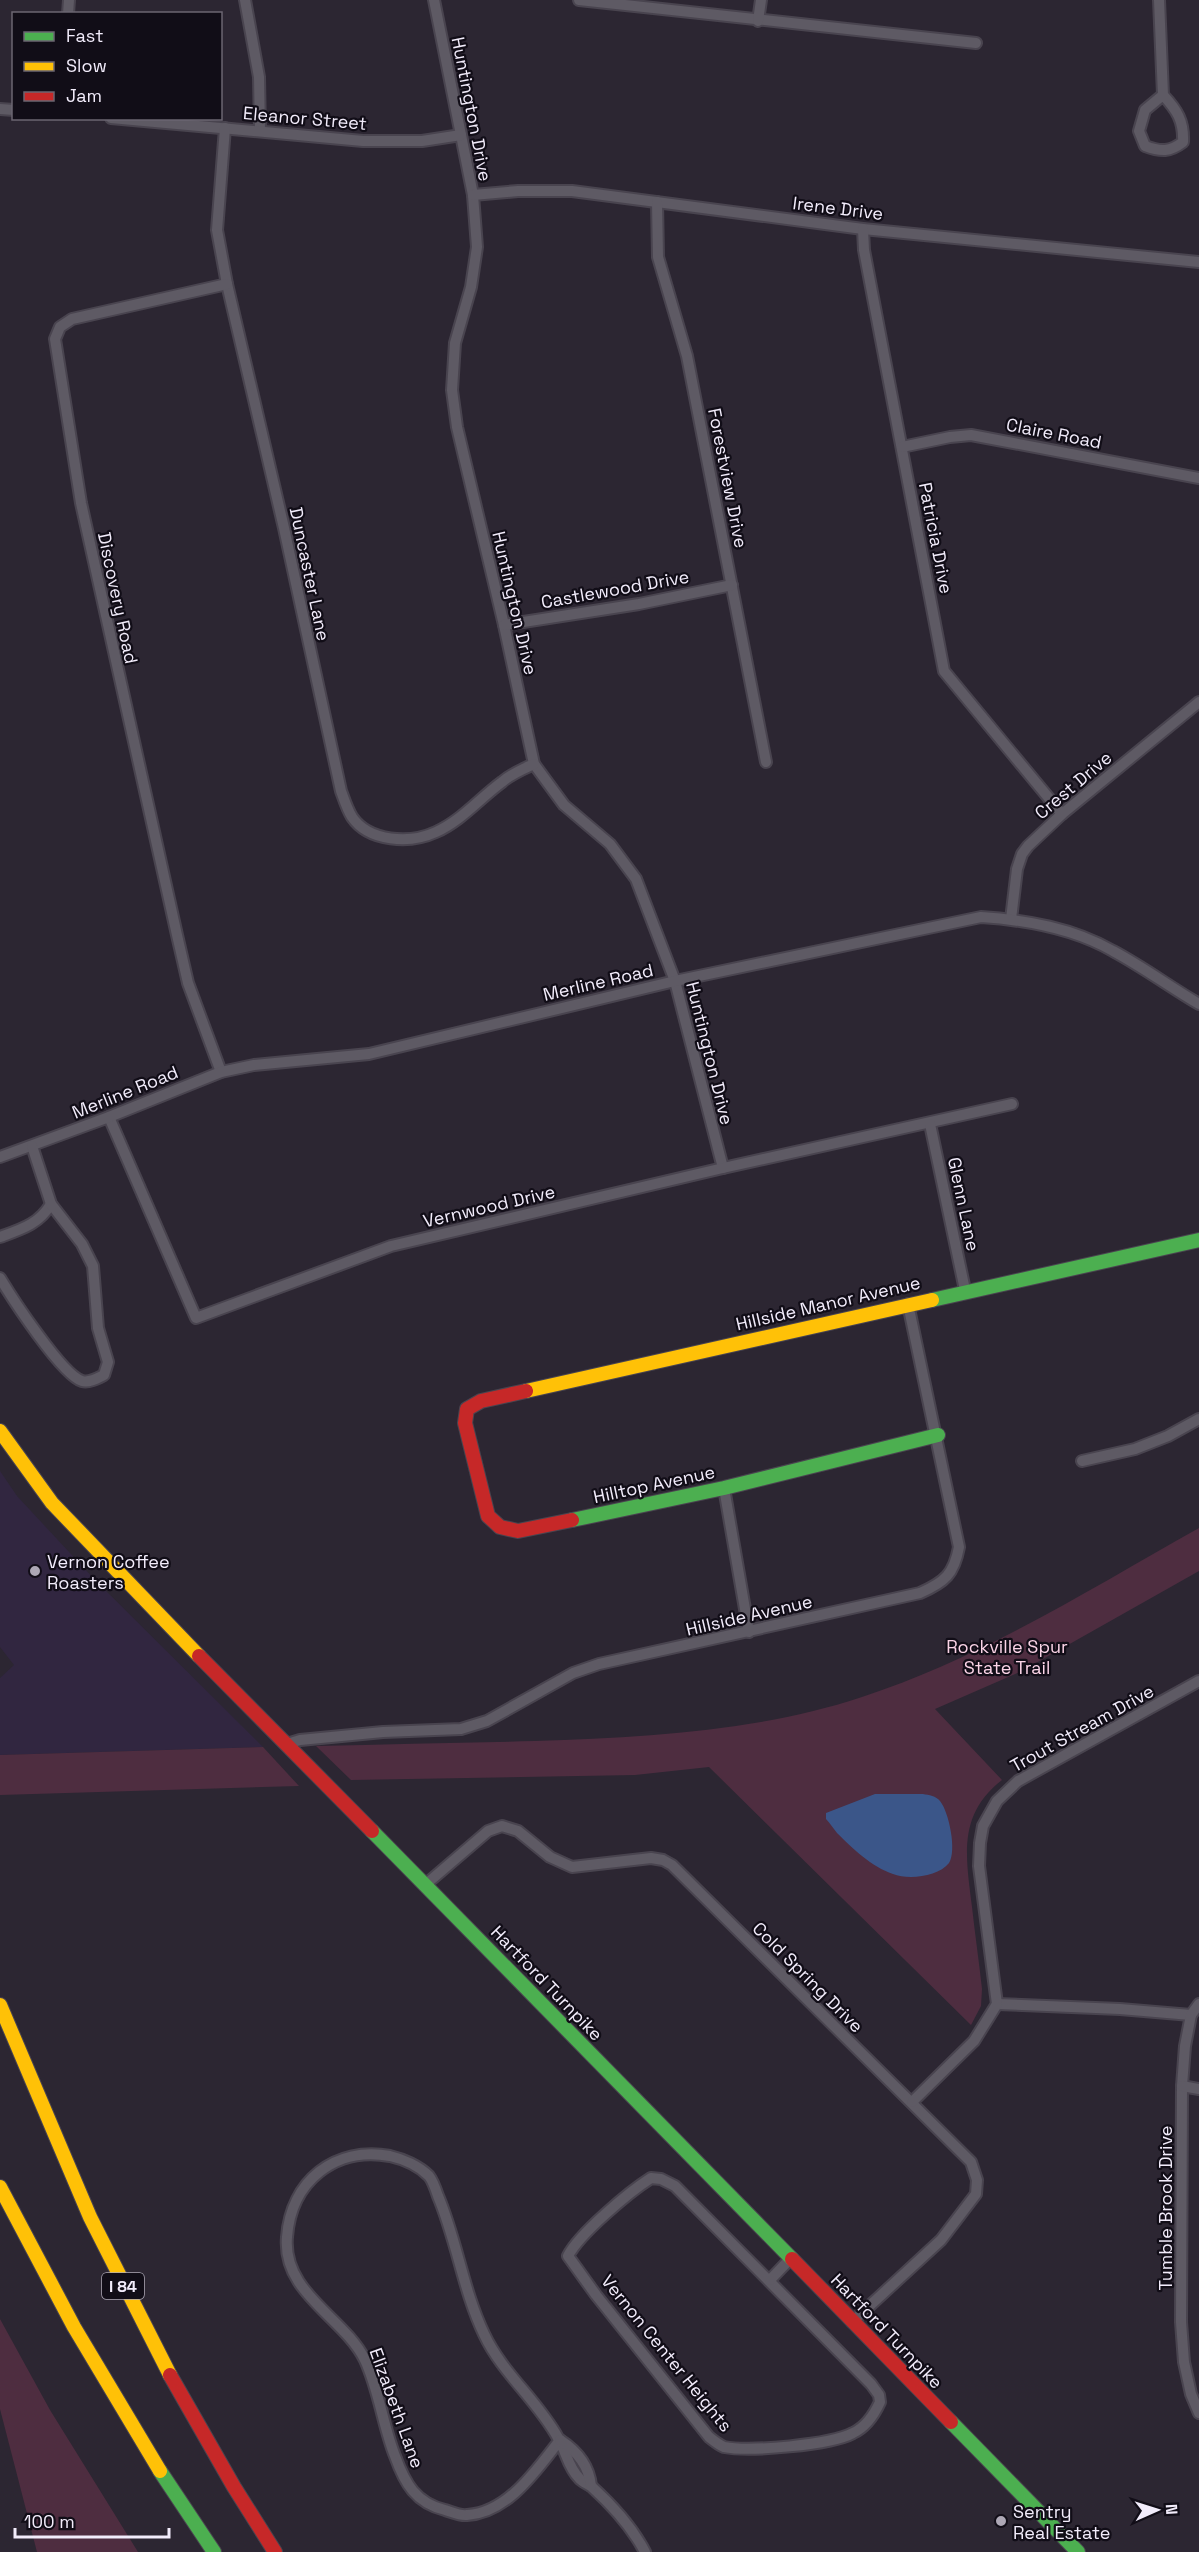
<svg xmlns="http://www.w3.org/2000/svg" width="1199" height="2552" font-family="'Space Grotesk',sans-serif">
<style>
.built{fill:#312640}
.green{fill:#4e2d40}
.water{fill:#3b5689}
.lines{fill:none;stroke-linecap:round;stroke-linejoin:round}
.street-casing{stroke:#49444f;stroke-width:14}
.fast-casing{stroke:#49444f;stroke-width:16}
.slow-casing{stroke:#49444f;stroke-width:16}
.jam-casing{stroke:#49444f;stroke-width:16}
.street{stroke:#5e5a64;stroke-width:10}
.fast{stroke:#4caf50;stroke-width:14}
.slow{stroke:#ffc107;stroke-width:14}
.jam{stroke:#c62828;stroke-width:14}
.poi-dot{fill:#ada7b5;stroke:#110d17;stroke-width:2}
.labels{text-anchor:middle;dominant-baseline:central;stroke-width:4.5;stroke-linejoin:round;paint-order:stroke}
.shield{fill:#110d17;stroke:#aea9b7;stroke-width:1.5}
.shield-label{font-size:16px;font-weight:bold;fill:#f2ecfb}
.street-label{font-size:18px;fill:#f2ecfb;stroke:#110d17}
.poi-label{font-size:18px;fill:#f2ecfb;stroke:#110d17;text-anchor:start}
.park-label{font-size:18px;fill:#fbd4e7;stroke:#110d17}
</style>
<rect width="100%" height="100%" fill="#2c2632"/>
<path class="built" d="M 0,1471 L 17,1496 L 96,1581 L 263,1747 L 0,1755 L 0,1678 L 14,1665 L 0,1647 Z"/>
<g class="green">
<path d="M 1199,1528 L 1199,1571 L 1020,1672 L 935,1709 L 1002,1780 C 957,1815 966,1857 972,1907 C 975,1934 979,1962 982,1989 L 981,2006 L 971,2025 L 709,1767 L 635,1775 L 351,1780 L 316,1746 C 389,1744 462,1743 535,1741 C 647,1737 756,1732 862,1697 C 982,1658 1090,1589 1199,1528 Z"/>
<path d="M 263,1747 L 299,1786 L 0,1795 L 0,1755 Z"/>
<path d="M 0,2319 L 50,2410 L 138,2552 L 37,2552 L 0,2409 Z"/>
</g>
<path class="water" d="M 875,1794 L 923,1794 C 929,1795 936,1796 940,1801 C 949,1812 957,1851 949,1863 C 938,1877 908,1880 893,1874 C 872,1867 852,1848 837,1833 C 833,1828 830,1823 826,1819 L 826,1813 Z"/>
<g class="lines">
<g class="street-casing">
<g id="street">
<path d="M 245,0 L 259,77 L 260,131"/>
<path d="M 434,0 L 473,195 L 477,247 L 471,287 L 455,343 L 452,390 L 457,427 L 504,625 L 534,764 L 564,805 L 610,844 L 636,879 L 675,981 L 723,1168"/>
<path d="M 579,0 L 976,43"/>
<path d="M 1159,0 L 1163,95 C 1177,110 1184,121 1183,142 C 1170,152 1161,152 1145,146 L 1139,131 L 1145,110 L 1163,95"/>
<path d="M 68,14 L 69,0"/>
<path d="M 758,21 L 761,0"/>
<path d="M 0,109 L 14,110"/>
<path d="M 111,118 L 363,141 L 422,141 L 461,135"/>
<path d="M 225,128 L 217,230 L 227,284 L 284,528 L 341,791 C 344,799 347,809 352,817 C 369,842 410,844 436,832 C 461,821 480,798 502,782 C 511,774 523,769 534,764"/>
<path d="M 473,195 L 518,191 L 572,191 L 863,229 L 1199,262"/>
<path d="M 657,202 L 658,257 L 687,356 L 766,762"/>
<path d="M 863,229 L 864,250 L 944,671 L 1062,814"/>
<path d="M 902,447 L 950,437 L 971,435 L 1199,478"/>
<path d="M 504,625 L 639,604 L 732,585"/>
<path d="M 1011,919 L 1017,869 L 1022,854 L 1028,846 L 1062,814 L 1199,702"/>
<path d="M 221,1072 L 188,983 L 177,935 L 81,503 L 55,339 L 60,327 L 72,319 L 227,284"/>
<path d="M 109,1117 L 196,1318 L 391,1246 L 723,1168 L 1012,1104"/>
<path d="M 930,1124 L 965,1290"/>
<path d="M 0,1157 L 109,1117 L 221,1072 L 254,1065 L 369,1054 L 675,981 L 981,917 C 1027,920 1073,928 1113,951 C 1143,967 1170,987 1199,1004"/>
<path d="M 0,1237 C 22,1229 39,1224 51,1204"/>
<path d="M 0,1278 C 12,1298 62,1375 82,1381 C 89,1383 98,1378 104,1375 L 108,1362 L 98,1328 L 93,1266 L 82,1244 L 51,1204 L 32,1146"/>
<path d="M 1082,1461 L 1135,1449 L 1168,1436 L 1199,1419"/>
<path d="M 724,1488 L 749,1632"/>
<path d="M 287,1744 L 300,1740 L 383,1732 L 461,1729 L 487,1721 L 573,1673 L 599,1664 L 920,1593 C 945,1582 954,1574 959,1547 L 908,1304"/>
<path d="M 425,1885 L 488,1831 L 502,1826 L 518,1831 L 550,1857 L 572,1867 L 651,1858 L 663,1860 L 672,1865 L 971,2162 L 977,2180 L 976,2194 L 941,2240 L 852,2322"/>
<path d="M 997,2004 L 1120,2009 L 1191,2015"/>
<path d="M 1199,2004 L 1191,2015 L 1185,2046 L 1182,2086 L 1181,2322 L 1184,2362 L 1191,2394 L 1199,2413"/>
<path d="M 1182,2086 L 1199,2089"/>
<path d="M 912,2102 L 974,2041 L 997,2004 L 979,1866 L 980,1843 L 983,1826 L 997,1801 L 1018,1781 L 1199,1681"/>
<path d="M 651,2178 L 661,2179 L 675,2186 L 871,2384 L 879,2395 L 880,2402 C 874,2415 866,2427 853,2433 C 831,2445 749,2452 724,2447 C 719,2445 714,2441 709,2437 L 596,2295 L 568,2256 C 579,2234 629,2192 651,2178 Z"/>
<path d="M 770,2280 L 790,2259"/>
<path d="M 560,2440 C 537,2469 508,2513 467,2515 C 460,2516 452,2512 445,2510 C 416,2503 405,2484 395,2456 C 383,2426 379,2390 365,2360 C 344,2317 282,2293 287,2237 C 291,2181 335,2146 390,2156 C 403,2159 419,2166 429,2176 C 433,2181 436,2190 438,2196 C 457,2241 463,2290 484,2334 C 502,2373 538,2401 558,2438 C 566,2451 568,2467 579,2478 C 582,2482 588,2484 592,2487 C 613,2506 632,2527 645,2552"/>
<path d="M 560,2440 C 577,2451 589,2466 591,2486"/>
</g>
</g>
<g class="fast-casing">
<g id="fast">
<path d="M 932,1300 L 1199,1240"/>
<path d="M 572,1520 L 724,1488 L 938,1435"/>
<path d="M 372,1831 L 792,2259"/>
<path d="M 951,2422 L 1078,2552"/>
<path d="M 160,2471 L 214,2552"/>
</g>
</g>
<g class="slow-casing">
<g id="slow">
<path d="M 526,1391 L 932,1300"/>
<path d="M 0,1431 L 52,1503 L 199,1656"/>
<path d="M 0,2005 L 90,2217 L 170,2375"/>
<path d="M 0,2187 L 74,2327 L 160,2471"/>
</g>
</g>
<g class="jam-casing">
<g id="jam">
<path d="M 526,1391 L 481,1401 L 467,1409 L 465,1423 L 488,1516 L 500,1527 L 518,1531 L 572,1520"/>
<path d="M 199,1656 L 372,1831"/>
<path d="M 792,2259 L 951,2422"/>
<path d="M 170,2375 L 234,2487 L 275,2552"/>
</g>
</g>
<use href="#street" class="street"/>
<use href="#fast" class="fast"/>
<use href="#slow" class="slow"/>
<use href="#jam" class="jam"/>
</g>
<g class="poi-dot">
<circle cx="35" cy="1571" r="6"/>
<circle cx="1001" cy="2521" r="6"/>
</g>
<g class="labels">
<rect class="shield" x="102" y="2273" width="42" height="26" rx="4.5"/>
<g class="shield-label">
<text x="123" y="2286">I 84</text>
</g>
<g class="street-label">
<text transform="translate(472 109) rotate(79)">Huntington Drive</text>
<text transform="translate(305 118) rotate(5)">Eleanor Street</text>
<text transform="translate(838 208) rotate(7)">Irene Drive</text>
<text transform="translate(1054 433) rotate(11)">Claire Road</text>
<text transform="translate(728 478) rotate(79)">Forestview Drive</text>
<text transform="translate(936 538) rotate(79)">Patricia Drive</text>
<text transform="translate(310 574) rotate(78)">Duncaster Lane</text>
<text transform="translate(615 589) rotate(-10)">Castlewood Drive</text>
<text transform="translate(118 598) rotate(78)">Discovery Road</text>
<text transform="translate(515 603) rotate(77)">Huntington Drive</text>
<text transform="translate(1073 785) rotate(-40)">Crest Drive</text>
<text transform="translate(598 982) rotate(-13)">Merline Road</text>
<text transform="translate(710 1053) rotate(76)">Huntington Drive</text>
<text transform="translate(125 1092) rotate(-22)">Merline Road</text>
<text transform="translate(964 1204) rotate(78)">Glenn Lane</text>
<text transform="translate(489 1206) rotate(-13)">Vernwood Drive</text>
<text transform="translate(828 1303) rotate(-13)">Hillside Manor Avenue</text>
<text transform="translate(654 1484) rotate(-12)">Hilltop Avenue</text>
<text transform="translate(749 1615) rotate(-13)">Hillside Avenue</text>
<text transform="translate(1082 1728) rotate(-29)">Trout Stream Drive</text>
<text transform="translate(808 1977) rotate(45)">Cold Spring Drive</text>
<text transform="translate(547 1983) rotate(46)">Hartford Turnpike</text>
<text transform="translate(1165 2208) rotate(-90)">Tumble Brook Drive</text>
<text transform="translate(887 2331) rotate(46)">Hartford Turnpike</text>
<text transform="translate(667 2353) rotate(51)">Vernon Center Heights</text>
<text transform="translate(397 2408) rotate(70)">Elizabeth Lane</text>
</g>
<g class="poi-label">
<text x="47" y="1561">Vernon Coffee<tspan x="47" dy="21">Roasters</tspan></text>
<text x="1013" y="2511">Sentry<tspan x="1013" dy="21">Real Estate</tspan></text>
</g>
<g class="park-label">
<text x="1007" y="1646">Rockville Spur<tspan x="1007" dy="21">State Trail</tspan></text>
</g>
</g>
<rect x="12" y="12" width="210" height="108" fill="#110d17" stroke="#6b6672" stroke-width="1.5"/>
<rect x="24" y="32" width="30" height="9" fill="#4caf50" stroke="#6b6672" stroke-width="1.5"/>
<text x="66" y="42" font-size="18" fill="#f2ecfb">Fast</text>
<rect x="24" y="62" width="30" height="9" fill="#ffc107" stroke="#6b6672" stroke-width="1.5"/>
<text x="66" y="72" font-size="18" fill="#f2ecfb">Slow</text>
<rect x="24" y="92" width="30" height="9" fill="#c62828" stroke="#6b6672" stroke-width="1.5"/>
<text x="66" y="102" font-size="18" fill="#f2ecfb">Jam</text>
<g transform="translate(1157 2510) rotate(87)" stroke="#110d17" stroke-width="4.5" paint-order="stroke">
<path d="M0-4.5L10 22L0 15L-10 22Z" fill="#f2ecfb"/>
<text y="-9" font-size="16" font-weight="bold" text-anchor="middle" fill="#f2ecfb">N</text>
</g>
<path d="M15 2528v9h154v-9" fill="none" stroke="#f2ecfb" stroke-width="3"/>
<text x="24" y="2528" font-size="18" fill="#f2ecfb" stroke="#110d17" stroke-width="4.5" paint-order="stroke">100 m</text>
</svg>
